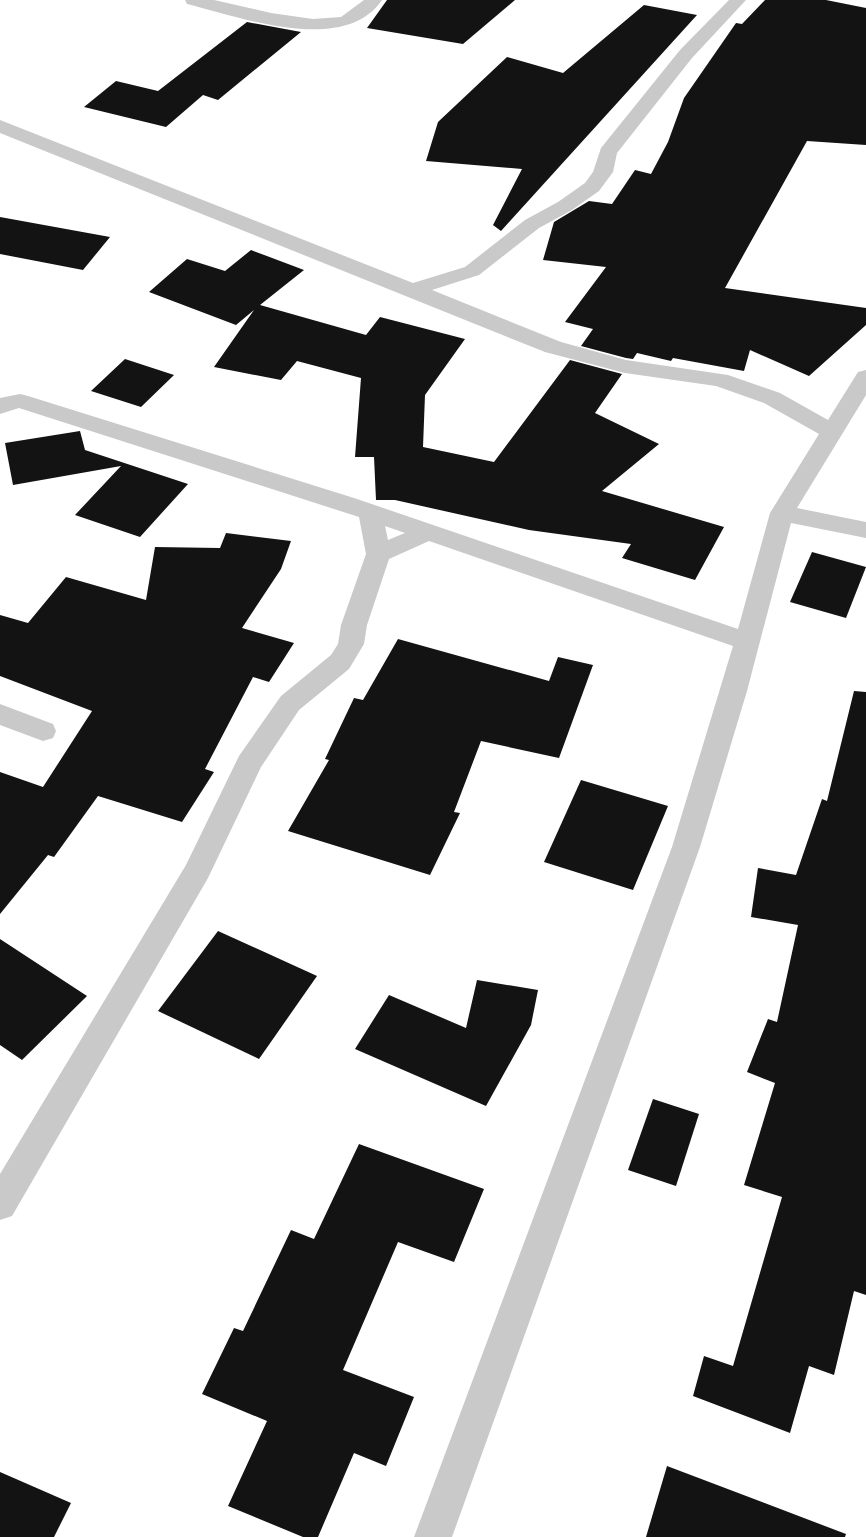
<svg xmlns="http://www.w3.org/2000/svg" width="866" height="1537" font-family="Barlow,sans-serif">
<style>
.building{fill:#131313}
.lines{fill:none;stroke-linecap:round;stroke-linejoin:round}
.minor{fill:#c9c9c9;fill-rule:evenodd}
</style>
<rect width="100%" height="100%" fill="#fff"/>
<g class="building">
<path d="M 387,0 L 515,0 L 463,44 L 367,28 Z"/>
<path d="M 765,0 L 826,0 L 866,8 L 866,145 L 807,141 L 725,288 L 866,308 L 866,325 L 809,376 L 750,350 L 744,371 L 673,358 L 671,361 L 637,353 L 633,359 L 626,358 L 581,346 L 593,329 L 565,322 L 606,267 L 543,260 L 554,222 L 589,201 L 612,204 L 635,170 L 651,174 L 668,142 L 684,98 L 736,23 L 742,24 Z"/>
<path d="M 644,5 L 697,15 L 501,231 L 493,225 L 522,169 L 426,161 L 438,122 L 507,57 L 563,73 Z"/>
<path d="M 247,22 L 301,32 L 218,100 L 203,95 L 166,127 L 84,107 L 116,81 L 158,91 Z"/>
<path d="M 0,217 L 110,237 L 83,270 L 0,254 Z"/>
<path d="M 251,250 L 304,270 L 260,305 L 366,335 L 380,317 L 465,339 L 425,395 L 423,447 L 494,462 L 570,360 L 622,374 L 595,413 L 659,444 L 602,491 L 724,527 L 695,580 L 622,558 L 631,544 L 529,530 L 395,500 L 376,500 L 374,457 L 355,457 L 361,378 L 297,361 L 281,380 L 214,367 L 254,310 L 236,325 L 149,292 L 187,259 L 225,271 Z"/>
<path d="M 125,359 L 174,375 L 141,407 L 91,391 Z"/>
<path d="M 80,431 L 85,450 L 188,484 L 140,537 L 75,515 L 121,466 L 13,485 L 5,443 Z"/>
<path d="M 226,533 L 291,541 L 281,569 L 242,628 L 294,643 L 269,682 L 253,677 L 205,769 L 214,772 L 182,822 L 98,796 L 54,857 L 48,855 L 0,914 L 0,772 L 43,787 L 92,711 L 0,676 L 0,615 L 28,623 L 66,577 L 146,600 L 155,547 L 220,548 Z"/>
<path d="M 812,552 L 866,567 L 846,618 L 790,602 Z"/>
<path d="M 398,639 L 549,681 L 558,657 L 593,665 L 559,758 L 481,741 L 454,812 L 460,813 L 430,875 L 288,831 L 329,760 L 325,759 L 354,698 L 363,700 Z"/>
<path d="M 854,691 L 866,692 L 866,1295 L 854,1291 L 834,1375 L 809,1366 L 790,1433 L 693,1396 L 704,1356 L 733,1366 L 782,1197 L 744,1185 L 775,1083 L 747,1072 L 768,1019 L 777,1022 L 798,925 L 751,917 L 758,868 L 796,875 L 822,799 L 827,801 Z"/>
<path d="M 581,780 L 668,806 L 633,890 L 544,862 Z"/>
<path d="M 218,931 L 317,976 L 259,1059 L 158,1011 Z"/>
<path d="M 0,939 L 87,996 L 22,1060 L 0,1045 Z"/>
<path d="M 477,980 L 538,990 L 531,1025 L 486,1106 L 355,1049 L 389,995 L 466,1028 Z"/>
<path d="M 653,1099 L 699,1114 L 676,1186 L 628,1170 Z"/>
<path d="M 359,1144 L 484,1189 L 454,1262 L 398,1242 L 343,1370 L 414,1397 L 386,1466 L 354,1453 L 318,1537 L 303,1537 L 228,1506 L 267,1421 L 202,1394 L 234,1328 L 243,1331 L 291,1230 L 314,1239 Z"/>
<path d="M 667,1466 L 846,1534 L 845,1537 L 646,1537 Z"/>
<path d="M 0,1472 L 71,1503 L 54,1537 L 0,1537 Z"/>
</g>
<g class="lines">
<g class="minor">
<path d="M 185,0 L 214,0 L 271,13 L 313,19 L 341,17 L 364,0 L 382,0 C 344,56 240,17 187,4 Z"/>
<path d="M 729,0 L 746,0 L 692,58 L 617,153 L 613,172 L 599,191 L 572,210 L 539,228 L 479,275 L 432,290 L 561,342 L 626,360 L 728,375 L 780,393 L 828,420 L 858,372 L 866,370 L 866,395 L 797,508 L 866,522 L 866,538 L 791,523 L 747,691 L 700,847 L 452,1537 L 414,1537 L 672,847 L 733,646 L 429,541 L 389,559 L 367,625 L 364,644 L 349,669 L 299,710 L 261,767 L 208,878 L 12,1216 L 0,1220 L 0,1174 L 186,865 L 239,756 L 281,696 L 331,655 L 338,644 L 341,625 L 366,554 L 359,517 L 19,408 L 0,414 L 0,398 L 20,394 L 28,396 L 354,498 L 738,629 L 770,513 L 819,434 L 764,403 L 716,386 L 625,373 L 545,352 L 0,133 L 0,120 L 413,283 L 465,267 L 525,220 L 558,202 L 585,183 L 593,172 L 601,148 L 680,50 ZM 385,526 L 405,533 L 388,540 Z"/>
<path d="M 0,704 L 53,724 L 56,731 L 53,738 L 43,741 L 0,725 Z"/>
</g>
</g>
</svg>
